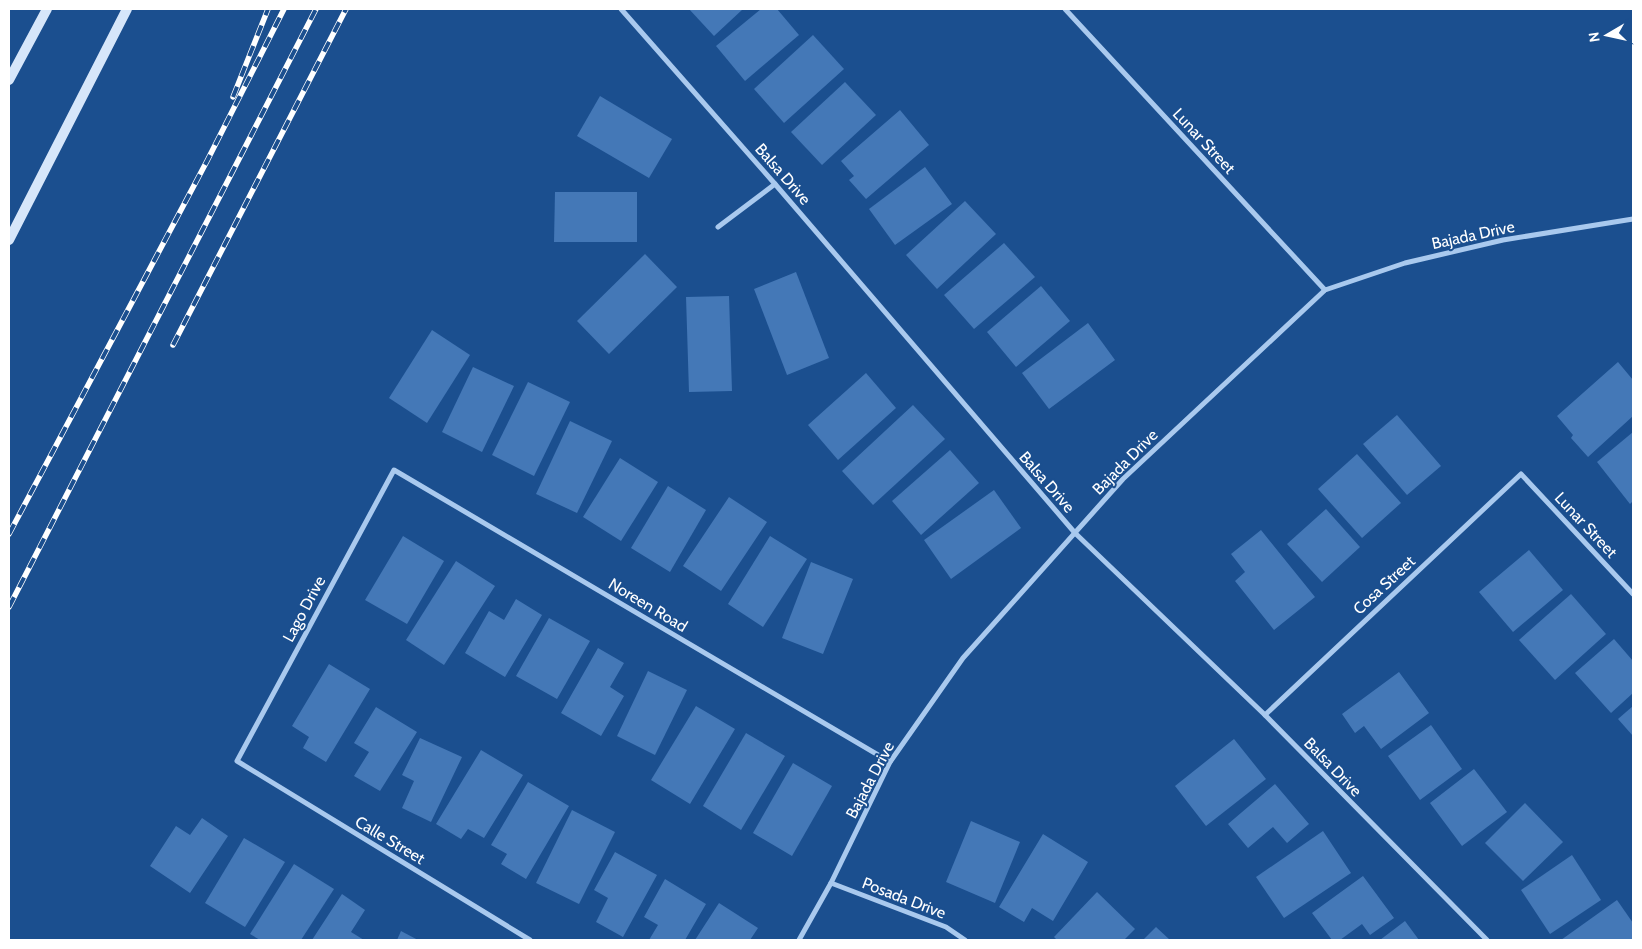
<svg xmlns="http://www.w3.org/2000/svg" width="1642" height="949" font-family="Cabin,sans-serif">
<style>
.building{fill:#4478b7}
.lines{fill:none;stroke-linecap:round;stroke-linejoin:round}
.street{stroke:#a9c9ee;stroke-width:5}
.secondary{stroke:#d6e6fa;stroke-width:10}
.rail-casing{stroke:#fff;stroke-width:5.5}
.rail{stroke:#1b4f8f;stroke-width:4;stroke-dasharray:11;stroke-linecap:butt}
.labels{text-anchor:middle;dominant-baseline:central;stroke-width:4;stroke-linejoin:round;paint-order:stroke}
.street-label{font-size:16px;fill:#fff;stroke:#1b4f8f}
</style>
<rect width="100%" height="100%" fill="#1b4f8f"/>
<g class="building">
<path d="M 689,9 L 743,9 L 714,36 Z"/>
<path d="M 761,9 L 777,9 L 799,35 L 745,81 L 716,46 Z"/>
<path d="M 813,35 L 844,69 L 784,123 L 754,89 Z"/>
<path d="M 845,82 L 876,115 L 822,165 L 791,132 Z"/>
<path d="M 600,96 L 672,139 L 649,178 L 577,136 Z"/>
<path d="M 900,110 L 929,145 L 866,199 L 849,180 L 854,176 L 841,161 Z"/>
<path d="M 925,167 L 952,204 L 895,245 L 869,209 Z"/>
<path d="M 555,192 L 637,192 L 637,242 L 554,242 Z"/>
<path d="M 965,201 L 996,234 L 937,289 L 906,255 Z"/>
<path d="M 1004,243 L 1035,277 L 974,329 L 944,295 Z"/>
<path d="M 645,254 L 677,287 L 609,354 L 577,321 Z"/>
<path d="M 796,272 L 829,358 L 787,375 L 754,289 Z"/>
<path d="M 1041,286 L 1070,321 L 1016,367 L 987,332 Z"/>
<path d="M 729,296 L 732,391 L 689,392 L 686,297 Z"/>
<path d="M 1088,323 L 1115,360 L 1049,409 L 1022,373 Z"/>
<path d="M 432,330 L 470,355 L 427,423 L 389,398 Z"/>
<path d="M 1618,362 L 1633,380 L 1633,416 L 1588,457 L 1571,438 L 1573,435 L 1557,416 Z"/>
<path d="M 473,367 L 514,386 L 482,452 L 442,432 Z"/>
<path d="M 866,373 L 896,408 L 838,460 L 808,425 Z"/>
<path d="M 528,382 L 570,402 L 534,476 L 492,455 Z"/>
<path d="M 913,405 L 945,439 L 873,505 L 842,471 Z"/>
<path d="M 1397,415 L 1441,466 L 1407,495 L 1363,444 Z"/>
<path d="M 570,421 L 612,441 L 577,513 L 536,494 Z"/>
<path d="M 1633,432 L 1633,501 L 1630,504 L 1597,462 Z"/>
<path d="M 950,450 L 979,483 L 921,535 L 892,501 Z"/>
<path d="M 1357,454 L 1401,503 L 1362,538 L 1318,489 Z"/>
<path d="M 620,458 L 658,482 L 621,541 L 583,517 Z"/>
<path d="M 668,486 L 706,510 L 670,572 L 631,548 Z"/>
<path d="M 994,490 L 1021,528 L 951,579 L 924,540 Z"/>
<path d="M 729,497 L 767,522 L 721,591 L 683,566 Z"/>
<path d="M 1326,509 L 1360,547 L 1322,582 L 1287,544 Z"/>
<path d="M 1261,530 L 1315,597 L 1274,630 L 1235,581 L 1245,572 L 1231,554 Z"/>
<path d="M 403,536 L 444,561 L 407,624 L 365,600 Z"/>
<path d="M 770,536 L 807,559 L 763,627 L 728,604 Z"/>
<path d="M 1529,550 L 1563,590 L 1513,632 L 1479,592 Z"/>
<path d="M 456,561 L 495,586 L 444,665 L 406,640 Z"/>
<path d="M 811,562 L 853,579 L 823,654 L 782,638 Z"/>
<path d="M 1571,594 L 1606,634 L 1555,680 L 1519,640 Z"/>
<path d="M 516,599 L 542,615 L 505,677 L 465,653 L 489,611 L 504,620 Z"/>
<path d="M 549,618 L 590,641 L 557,699 L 516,676 Z"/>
<path d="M 1614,639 L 1633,661 L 1633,693 L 1611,713 L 1575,673 Z"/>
<path d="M 598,648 L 624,663 L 610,687 L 624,696 L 601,736 L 561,713 Z"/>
<path d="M 329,664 L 370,689 L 326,762 L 303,748 L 309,737 L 292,726 Z"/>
<path d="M 648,671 L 687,690 L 655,755 L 617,736 Z"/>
<path d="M 1399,672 L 1429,713 L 1381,749 L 1364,726 L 1355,733 L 1342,714 Z"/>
<path d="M 696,706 L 735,729 L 690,804 L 651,780 Z"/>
<path d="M 1633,706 L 1633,736 L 1618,719 Z"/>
<path d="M 376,707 L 417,732 L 380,791 L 354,776 L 369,752 L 354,743 Z"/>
<path d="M 1431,725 L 1462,769 L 1420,800 L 1388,756 Z"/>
<path d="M 746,733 L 785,756 L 741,830 L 703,806 Z"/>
<path d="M 420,738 L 462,757 L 431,822 L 402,808 L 414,781 L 402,775 Z"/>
<path d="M 1234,739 L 1266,779 L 1206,826 L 1175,786 Z"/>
<path d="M 481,750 L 523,775 L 484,838 L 468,829 L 461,839 L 436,824 Z"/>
<path d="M 793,763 L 832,786 L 792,856 L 753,833 Z"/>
<path d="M 1474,769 L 1507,812 L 1462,846 L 1430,803 Z"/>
<path d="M 528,782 L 569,806 L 526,879 L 501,864 L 507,854 L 491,845 Z"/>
<path d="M 1275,784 L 1309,824 L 1287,843 L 1273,827 L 1248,848 L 1228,824 Z"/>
<path d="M 1525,803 L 1563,842 L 1523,881 L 1485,843 Z"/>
<path d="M 572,810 L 615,832 L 579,904 L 536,883 Z"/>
<path d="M 202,818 L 228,836 L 190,893 L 150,866 L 176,826 L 190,835 Z"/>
<path d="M 971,821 L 1020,842 L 995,903 L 946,882 Z"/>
<path d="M 1323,831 L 1351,873 L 1284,918 L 1256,877 Z"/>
<path d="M 1043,834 L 1088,862 L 1053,921 L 1032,908 L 1024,922 L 999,907 Z"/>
<path d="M 244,838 L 285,862 L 245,927 L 205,903 Z"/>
<path d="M 615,852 L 657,875 L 623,937 L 596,922 L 608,898 L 594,890 Z"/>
<path d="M 1572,855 L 1601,900 L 1550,934 L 1521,890 Z"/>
<path d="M 294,864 L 334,889 L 301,940 L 260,940 L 250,934 Z"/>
<path d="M 1363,876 L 1394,918 L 1370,935 L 1362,924 L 1340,940 L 1332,940 L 1312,913 Z"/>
<path d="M 665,879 L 706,904 L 685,940 L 649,940 L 658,925 L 644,917 Z"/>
<path d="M 1097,892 L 1135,929 L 1124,940 L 1057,940 L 1054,937 Z"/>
<path d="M 342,894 L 365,910 L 351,932 L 364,940 L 312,940 Z"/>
<path d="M 1617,900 L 1633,923 L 1633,940 L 1561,940 Z"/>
<path d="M 719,903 L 758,928 L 750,940 L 695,940 Z"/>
<path d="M 1405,921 L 1419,940 L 1380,940 Z"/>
<path d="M 1156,927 L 1170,940 L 1143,940 Z"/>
<path d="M 401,931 L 418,940 L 397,940 Z"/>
</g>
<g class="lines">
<g class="street">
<path d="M 621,9 L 775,184 L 1075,533 L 1265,715 L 1487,940"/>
<path d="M 1065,9 L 1325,290"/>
<path d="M 718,227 L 775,184"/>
<path d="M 1265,715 L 1521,474 L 1633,594"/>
<path d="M 831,883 L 946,927 L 965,940"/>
<path d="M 530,940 L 237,761 L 394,470 L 890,762"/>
<path d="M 799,940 L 831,883 L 890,762 L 963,658 L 1123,479 L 1325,290 L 1405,263 L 1503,240 L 1633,219"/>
</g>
<g class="secondary">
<path d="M 9,80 L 47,9"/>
<path d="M 9,240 L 127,9"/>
</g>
<g class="rail-casing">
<g id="rail">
<path d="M 233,97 L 268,9"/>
<path d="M 173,345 L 346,9"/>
<path d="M 9,534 L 207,161 L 284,9"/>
<path d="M 9,607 L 316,9"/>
</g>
</g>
<use href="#rail" class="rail"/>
</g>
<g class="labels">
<g class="street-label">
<text transform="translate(1204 141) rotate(47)">Lunar Street</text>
<text transform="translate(783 174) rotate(49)">Balsa Drive</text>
<text transform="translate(1473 235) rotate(-12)">Bajada Drive</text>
<text transform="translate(1125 462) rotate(-45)">Bajada Drive</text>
<text transform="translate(1047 482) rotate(49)">Balsa Drive</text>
<text transform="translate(1586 525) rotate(47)">Lunar Street</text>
<text transform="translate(1384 585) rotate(-43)">Cosa Street</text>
<text transform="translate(648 605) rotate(31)">Noreen Road</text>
<text transform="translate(304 609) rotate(-62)">Lago Drive</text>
<text transform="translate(1333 767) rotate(46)">Balsa Drive</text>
<text transform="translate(870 780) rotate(-62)">Bajada Drive</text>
<text transform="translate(390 840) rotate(31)">Calle Street</text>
<text transform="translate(904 898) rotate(21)">Posada Drive</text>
</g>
</g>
<rect width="1642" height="949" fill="none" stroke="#ffffff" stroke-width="20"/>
<g transform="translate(1607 35) rotate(261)" stroke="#1b4f8f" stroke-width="4" paint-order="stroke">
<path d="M0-4L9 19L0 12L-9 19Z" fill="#ffffff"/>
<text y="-8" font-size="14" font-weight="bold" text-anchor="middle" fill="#ffffff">N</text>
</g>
</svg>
